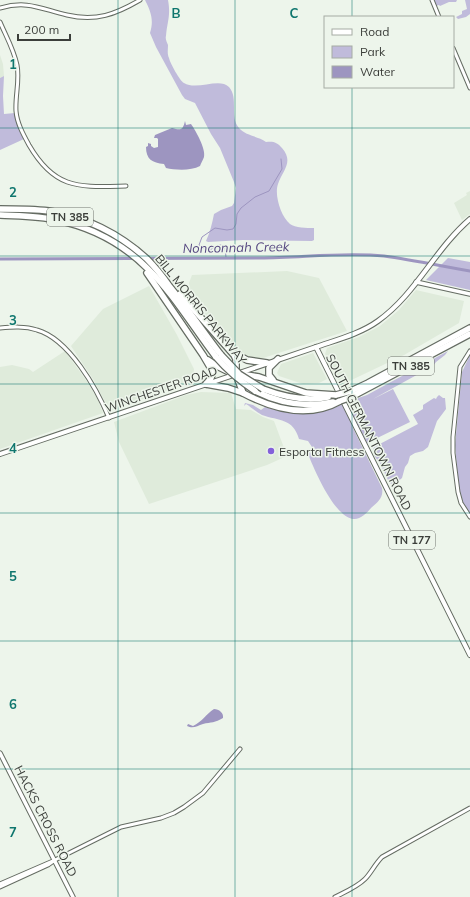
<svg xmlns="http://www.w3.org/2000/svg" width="470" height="897" font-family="Mulish,sans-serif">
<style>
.built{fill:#dfebdb}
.green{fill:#c0bbdb}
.water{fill:#9d95c0}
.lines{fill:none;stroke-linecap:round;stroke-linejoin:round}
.stream{stroke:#9d95c0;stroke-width:1}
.river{stroke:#9d95c0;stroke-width:3}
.tertiary-casing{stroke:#656c63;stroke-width:5}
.secondary-casing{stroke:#656c63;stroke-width:5.5}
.primary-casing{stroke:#656c63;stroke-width:6}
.motorway-casing{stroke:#656c63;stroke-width:8}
.tertiary{stroke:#fff;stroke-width:3}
.secondary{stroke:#fff;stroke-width:3.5}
.primary{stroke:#fff;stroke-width:4}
.motorway{stroke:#fff;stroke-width:5.5}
.motorway-bridge-casing{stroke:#656c63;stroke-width:8;stroke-linecap:butt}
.motorway-bridge{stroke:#fff;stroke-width:5.5}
.grid{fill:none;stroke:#0f766e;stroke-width:1;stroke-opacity:0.55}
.poi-dot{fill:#8360da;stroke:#edf5eb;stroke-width:1.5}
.labels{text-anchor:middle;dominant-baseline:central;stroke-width:3;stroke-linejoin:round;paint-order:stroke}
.shield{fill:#edf5eb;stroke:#70756f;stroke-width:1}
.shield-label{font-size:11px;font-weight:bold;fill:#3b3e3a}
.street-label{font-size:12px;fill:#3b3e3a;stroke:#edf5eb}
.poi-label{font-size:12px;fill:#3b3e3a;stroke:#edf5eb;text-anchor:start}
.water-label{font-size:13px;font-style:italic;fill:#564881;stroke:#edf5eb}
.grid-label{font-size:13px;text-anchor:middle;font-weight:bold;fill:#0f766e;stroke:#edf5eb;stroke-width:3;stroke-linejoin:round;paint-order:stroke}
</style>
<rect width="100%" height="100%" fill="#edf5eb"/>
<g class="built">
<path d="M 0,55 L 3,64 L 4,76 L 0,78 Z"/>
<path d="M 470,191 L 470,214 L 462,220 L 454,203 L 467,195 L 466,193 Z"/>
<path d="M 287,271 L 319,278 L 347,331 L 263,358 L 253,358 L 244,356 L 239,352 L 198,306 L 191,294 L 189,283 L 192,275 Z"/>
<path d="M 149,286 L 177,335 L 194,369 L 193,381 L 110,411 L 93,379 L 71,346 L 103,309 Z"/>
<path d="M 416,290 L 464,301 L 459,323 L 404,355 L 341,385 L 325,354 L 327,348 L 359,337 L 380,326 L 399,310 Z"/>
<path d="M 65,351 L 88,383 L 98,400 L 103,413 L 0,449 L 0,367 L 12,365 L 29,369 L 33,372 Z"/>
<path d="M 313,353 L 327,379 L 319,383 L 303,384 L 279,376 L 277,373 L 281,364 Z"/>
<path d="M 201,392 L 231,393 L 236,409 L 251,410 L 263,417 L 274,421 L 287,456 L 267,465 L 149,504 L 119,442 L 114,422 L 186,395 Z"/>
</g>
<g class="green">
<path d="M 145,0 L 168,0 C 171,16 167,22 166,36 C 165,39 167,42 168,45 C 168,49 167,54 169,58 C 170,63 180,81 184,83 C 197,91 219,77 229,87 C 239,98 229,117 239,128 C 246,136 258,136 266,142 C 273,141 277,142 282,148 C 294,162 283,170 278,184 C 274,195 281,217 290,224 C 295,228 307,228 314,228 L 314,240 L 312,241 L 243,240 L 208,242 L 206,241 C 210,232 212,224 214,214 L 221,210 L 232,206 L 234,203 L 236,188 L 234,182 L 220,148 L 211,134 L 195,103 L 185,99 L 182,95 L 156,47 L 150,33 C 154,20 151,12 145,0 Z"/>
<path d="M 434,0 L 457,0 L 456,2 L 449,2 L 440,6 L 439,5 L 436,6 Z"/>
<path d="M 465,0 L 470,0 L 470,14 L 466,17 L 458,19 L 456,17 L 462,14 L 462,11 L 467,9 Z"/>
<path d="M 4,76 L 3,96 L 4,114 L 15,113 L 18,126 L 24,139 L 0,150 L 0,78 Z"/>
<path d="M 448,258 L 470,262 L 470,290 L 426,280 Z"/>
<path d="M 448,351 L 445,355 L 436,362 L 433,366 L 373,399 L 393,389 L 410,422 L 367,443 L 349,408 L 352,405 L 347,403 L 347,402 L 367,395 Z"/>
<path d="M 470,355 L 470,514 L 463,503 L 459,491 L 455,445 L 462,372 Z"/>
<path d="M 439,395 L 443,398 L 445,398 L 446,409 L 437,421 L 428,447 L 423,451 L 415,453 L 410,456 L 408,463 L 405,467 L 402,478 L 396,483 L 391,484 L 388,480 L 379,461 C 375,459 372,451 374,447 L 418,424 L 413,415 L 423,409 L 423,405 L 434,398 L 436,399 L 437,397 Z"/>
<path d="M 245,403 L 253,405 L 261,410 L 265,407 C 283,413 312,416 330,409 C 334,408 338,406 342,404 L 349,416 L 353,428 L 382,488 C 384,498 377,503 371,508 C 367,513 360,520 353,519 C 334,516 315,471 308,454 L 309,452 L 312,453 L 314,450 L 308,441 L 299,439 C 293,418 279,421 262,415 C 256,412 251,407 246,404 L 244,406 Z"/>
</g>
<g class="water">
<path d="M 185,121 L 186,125 L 191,124 C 196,131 206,149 204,157 C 203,160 201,163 200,166 C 191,171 175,170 166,168 L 164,164 C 152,163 146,159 146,147 L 148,146 L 148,143 L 151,144 L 151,147 L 151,146 L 154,148 L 158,147 L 158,139 L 157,138 L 154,138 L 155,135 L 172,128 C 182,131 183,129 185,121 Z"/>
<path d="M 214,709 C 219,709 224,713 223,718 C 215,723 211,722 203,724 C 197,726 193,729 187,726 L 188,724 L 193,726 C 202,722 206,714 214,709 Z"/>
</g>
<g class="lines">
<path class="stream" d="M 226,257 L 225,248 L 221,245 L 216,246 L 210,250 L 204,249 L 199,245 L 202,237 L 215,228 L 227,230 L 233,229 L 236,224 L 237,214 L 241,208 L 255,197 L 269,191 L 282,169 L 281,159"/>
<path class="river" d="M 0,259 C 87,259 173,258 260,258 C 301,258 342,252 384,256 C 413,260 441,266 470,271"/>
<g class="tertiary-casing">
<g id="tertiary">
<path d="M 432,0 L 439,17"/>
<path d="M 0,8 C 28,0 41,9 67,15 C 96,22 116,14 140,0"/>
<path d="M 0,22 C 6,36 14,50 17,65 C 20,80 15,96 16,111 C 17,123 23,134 29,145 C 55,190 79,187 126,186"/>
<path d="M 453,48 L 470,88"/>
<path d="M 0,328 C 12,327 25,326 37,330 C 69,339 97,389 109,418"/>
<path d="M 470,351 L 460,367 L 453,437 L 453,453 L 458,492 L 461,503 L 470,517"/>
<path d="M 0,884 L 53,861"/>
<path d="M 0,887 L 48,865 L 55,860 L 121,827 L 161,818 L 174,813 L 184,807 L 203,793 L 240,749"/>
<path d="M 335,897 C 345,892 357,887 365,879 C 371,873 375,864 382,857 L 470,808"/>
</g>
</g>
<g class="secondary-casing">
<g id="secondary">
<path d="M 416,282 L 470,294"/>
<path d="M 0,753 L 73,897"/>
</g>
</g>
<g class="primary-casing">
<g id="primary">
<path d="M 316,347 L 470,655"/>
<path d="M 0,454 L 316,347 C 336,340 360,334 378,321 C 416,294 435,249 470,219"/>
</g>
</g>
<g class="motorway-casing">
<g id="motorway">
<path d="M 0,209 C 16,209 33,209 49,211 C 84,216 120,234 147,259 C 155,267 163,277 170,287 C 188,309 204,333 221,355"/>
<path d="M 0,215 C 19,216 39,216 57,220 C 91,227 123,244 147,268 C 174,294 193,327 216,357"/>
<path d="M 147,273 L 203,355 L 213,372 L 211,378 L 206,384"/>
<path d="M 180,294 L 234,355 L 236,359 L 236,374 L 243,393 C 273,409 308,419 340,401"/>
<path d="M 234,353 L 247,360 L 267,363"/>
<path d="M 208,360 L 217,366 L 229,372 L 259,377 L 306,393 L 336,395"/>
<path d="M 273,380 L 269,375 L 269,368 L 278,359"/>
<path d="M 206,384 L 228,388 L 243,393"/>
<path d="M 263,389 C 284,397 306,402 328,397"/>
<path d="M 255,391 C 279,403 306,408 333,402"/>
<path d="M 351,391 L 368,383 L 470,328"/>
<path d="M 351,397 L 470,334"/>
</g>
</g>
<use href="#tertiary" class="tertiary"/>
<use href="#secondary" class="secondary"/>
<use href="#primary" class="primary"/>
<use href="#motorway" class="motorway"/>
<g class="motorway-bridge-casing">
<g id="motorway-bridge">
<path d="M 221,355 L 239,374 L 263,389"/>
<path d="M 216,357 C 228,371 240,381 255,391"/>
<path d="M 336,395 L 351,391"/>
<path d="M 340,401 L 351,397"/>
</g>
</g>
<use href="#motorway-bridge" class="motorway-bridge"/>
</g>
<path class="grid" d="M 118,0 L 118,897M 235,0 L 235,897M 352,0 L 352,17M 352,87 L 352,897M 0,128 L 470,128M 0,256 L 470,256M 0,384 L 470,384M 0,513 L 470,513M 0,641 L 470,641M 0,769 L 470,769"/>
<circle class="poi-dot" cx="271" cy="451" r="4"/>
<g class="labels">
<g class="shield">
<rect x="47" y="208" width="46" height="18" rx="3"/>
<rect x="388" y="357" width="46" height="18" rx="3"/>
<rect x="389" y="531" width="46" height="18" rx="3"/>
</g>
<g class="shield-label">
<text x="70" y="217">TN 385</text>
<text x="411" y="366">TN 385</text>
<text x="412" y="540">TN 177</text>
</g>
<g class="street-label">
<text transform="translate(201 309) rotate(51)">BILL MORRIS PARKWAY</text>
<text transform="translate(161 389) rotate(-19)">WINCHESTER ROAD</text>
<text transform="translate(369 432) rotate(63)">SOUTH GERMANTOWN ROAD</text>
<text transform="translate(46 821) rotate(63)">HACKS CROSS ROAD</text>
</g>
<g class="poi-label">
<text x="279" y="451">Esporta Fitness</text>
</g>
<g class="water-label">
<text transform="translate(236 247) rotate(-1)">Nonconnah Creek</text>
</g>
</g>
<g class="grid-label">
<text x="176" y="18">B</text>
<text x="294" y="18">C</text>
<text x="13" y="69">1</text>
<text x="13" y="197">2</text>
<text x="13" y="325">3</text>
<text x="13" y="453">4</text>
<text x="13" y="581">5</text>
<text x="13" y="709">6</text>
<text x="13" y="837">7</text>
</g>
<rect x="324" y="16" width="130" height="72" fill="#edf5eb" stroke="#a6aca4"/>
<rect x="332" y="29" width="20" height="6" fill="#ffffff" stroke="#a6aca4"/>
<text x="360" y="36" font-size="12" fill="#3b3e3a">Road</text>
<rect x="332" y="46" width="20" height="12" fill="#c0bbdb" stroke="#a6aca4"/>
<text x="360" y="56" font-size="12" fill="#3b3e3a">Park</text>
<rect x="332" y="66" width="20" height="12" fill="#9d95c0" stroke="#a6aca4"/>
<text x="360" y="76" font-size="12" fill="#3b3e3a">Water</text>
<path d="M18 34v6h52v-6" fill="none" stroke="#3b3e3a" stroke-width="2"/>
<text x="24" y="34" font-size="12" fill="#3b3e3a" stroke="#edf5eb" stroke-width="3" paint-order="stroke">200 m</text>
</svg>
